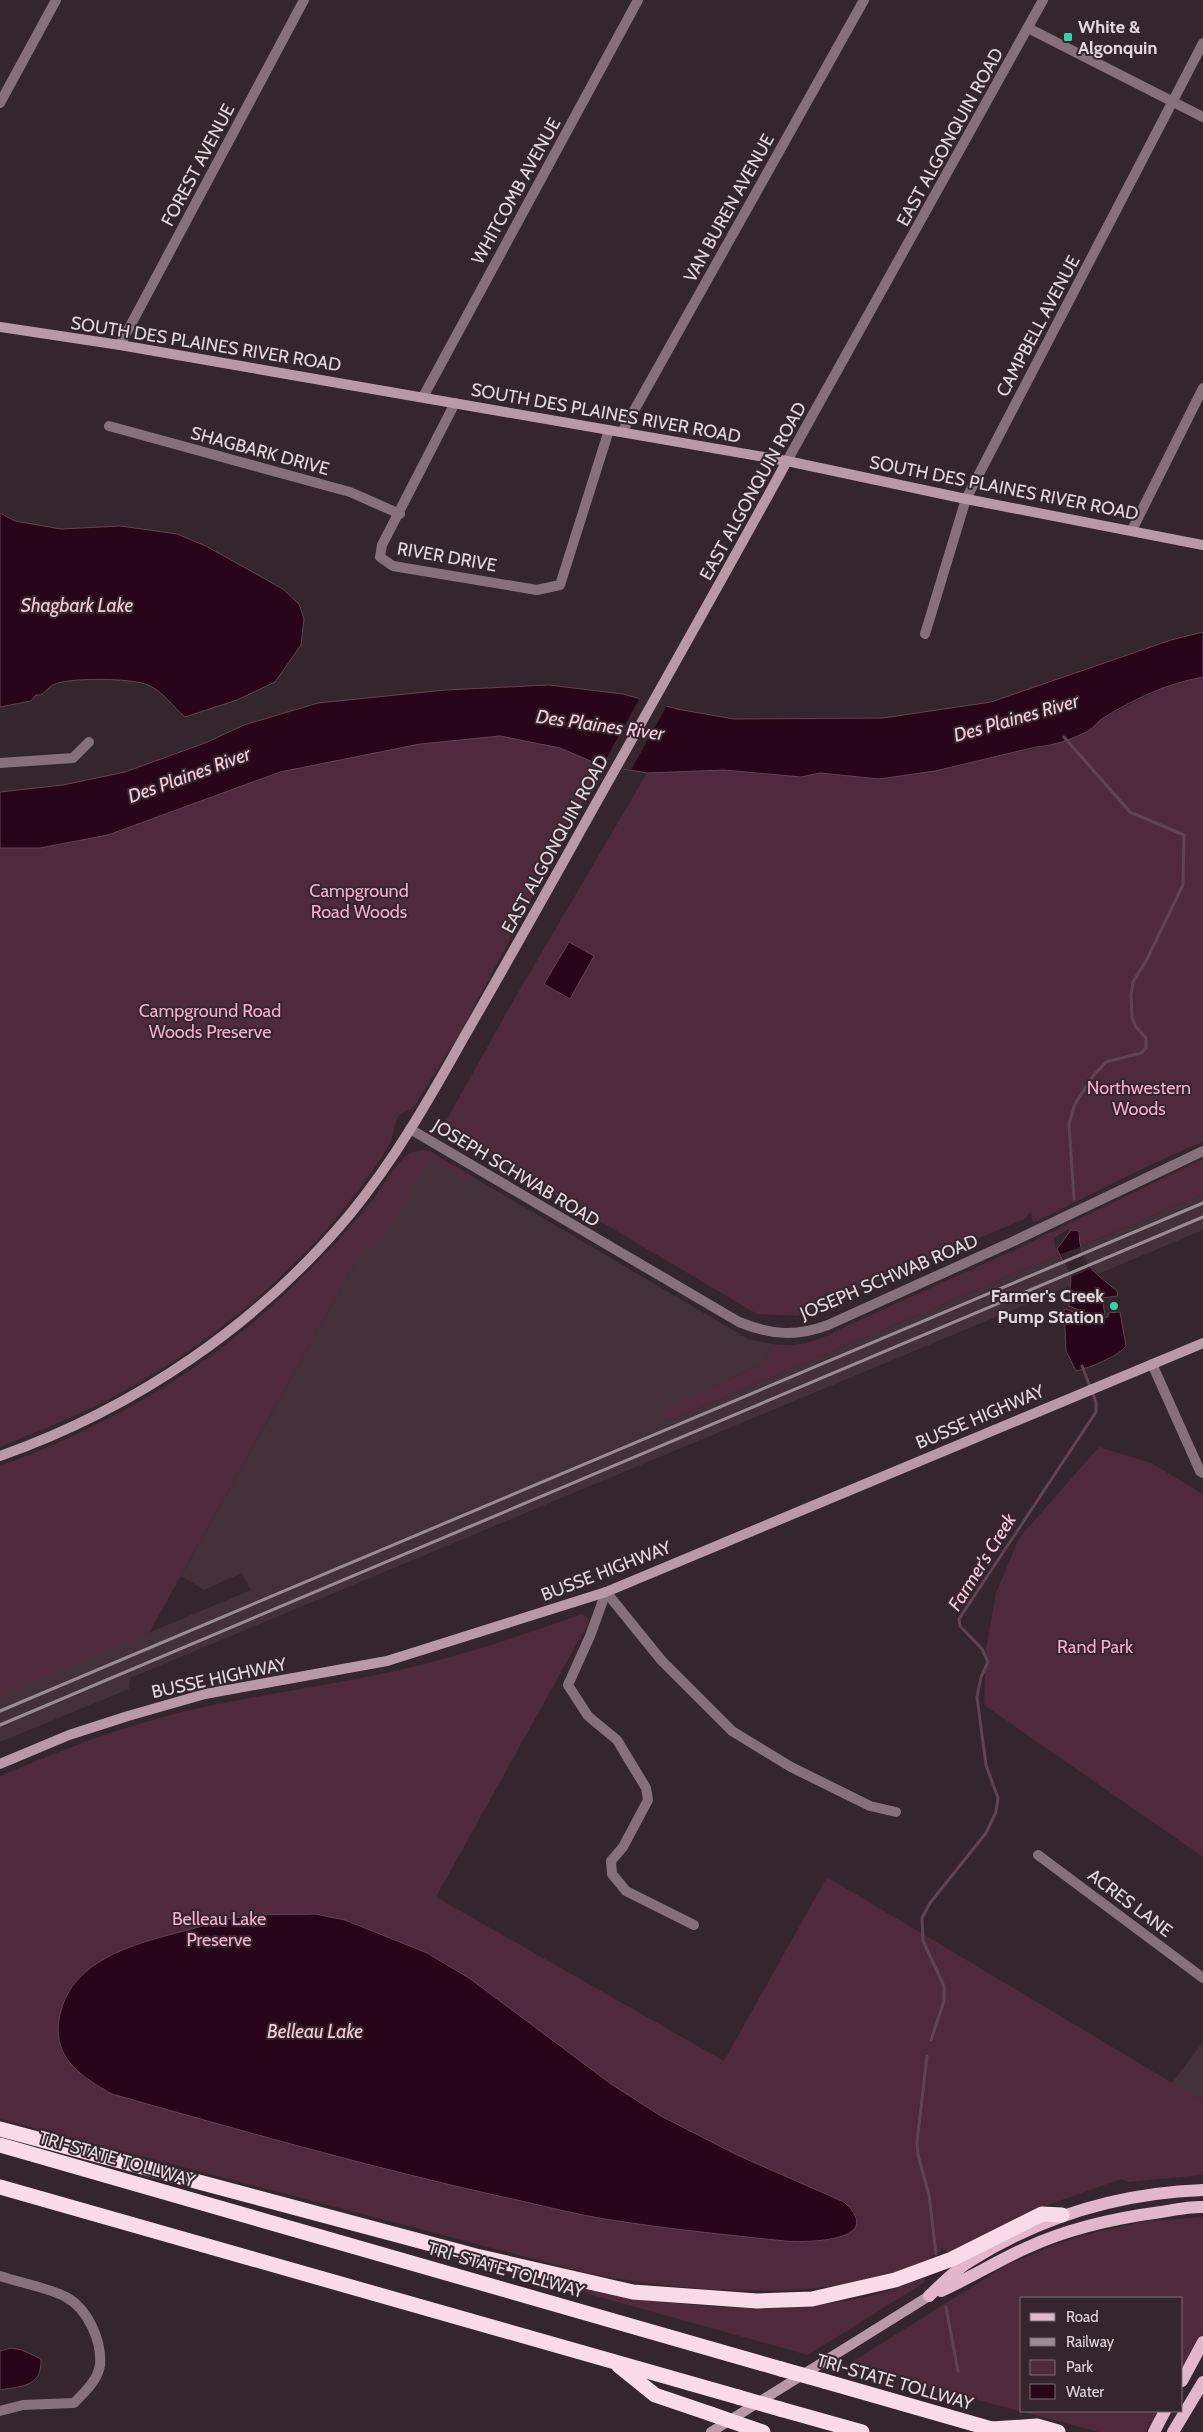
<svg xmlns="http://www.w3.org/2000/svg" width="1203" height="2432" font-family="Cabin,sans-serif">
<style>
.built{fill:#443039}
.green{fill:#4e2a3c}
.water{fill:#290519;stroke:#604454}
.pier{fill:#34262c}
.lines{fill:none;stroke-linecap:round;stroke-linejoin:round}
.stream{stroke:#604454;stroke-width:3}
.minor{stroke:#86717a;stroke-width:10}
.tertiary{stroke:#86717a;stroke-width:10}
.secondary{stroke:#ba99a7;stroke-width:10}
.primary{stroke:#e2b7ca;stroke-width:12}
.motorway{stroke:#f9dae7;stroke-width:15}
.rail{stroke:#998d92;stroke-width:3}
.motorway-bridge{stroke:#f9dae7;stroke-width:15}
.poi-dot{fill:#31d4a9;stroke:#34262c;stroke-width:2}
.labels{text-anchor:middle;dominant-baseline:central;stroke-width:4;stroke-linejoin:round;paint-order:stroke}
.poi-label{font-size:18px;font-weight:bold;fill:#e2d8dc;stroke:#34262c;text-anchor:start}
.street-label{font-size:18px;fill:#e2d8dc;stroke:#34262c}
.park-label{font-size:18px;fill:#f7aed0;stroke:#34262c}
.water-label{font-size:19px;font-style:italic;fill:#f7cadd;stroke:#34262c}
</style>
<rect width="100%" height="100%" fill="#34262c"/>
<g class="built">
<path d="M 429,1151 L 748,1339 L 772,1344 L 765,1363 L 661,1410 L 667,1422 L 1061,1254 L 1071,1277 L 1070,1286 L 130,1678 L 129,1689 L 0,1742 L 0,1695 L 251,1590 L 242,1573 L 204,1590 L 181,1576 L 392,1197 Z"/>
<path d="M 1203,1194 L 1203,1230 L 1098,1274 L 1090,1269 L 1080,1247 Z"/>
<path d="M 1203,2042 L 1203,2101 L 1172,2083 Z"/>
</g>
<g class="green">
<path d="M 1203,677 L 1203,1142 L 1148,1166 L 1033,1223 L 1031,1212 L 1024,1219 L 798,1316 L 757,1314 L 442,1128 L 512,1003 L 647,773 L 724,770 L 801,777 L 820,773 L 879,779 L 1049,746 L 1089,730 L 1101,719 L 1175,682 Z"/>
<path d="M 500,736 L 560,748 L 602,766 L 458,1037 L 413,1108 C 409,1111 403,1112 400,1115 C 394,1119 394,1138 387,1149 C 368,1179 345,1209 321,1236 C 259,1304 180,1364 98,1405 C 66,1420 33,1433 0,1447 L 0,848 L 40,848 L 108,835 L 280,772 L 420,744 Z"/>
<path d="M 425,1150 L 470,1174 L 468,1182 L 430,1159 L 377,1250 L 366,1244 L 149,1633 L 0,1696 L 0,1466 C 117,1423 218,1363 306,1273 C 328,1251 350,1228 370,1203 C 382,1188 393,1167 407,1155 C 412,1151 419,1151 425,1150 Z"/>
<path d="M 1203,1159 L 1203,1194 L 1080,1247 L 1079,1231 L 1067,1230 L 1054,1238 L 1055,1247 L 1061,1254 L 667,1422 L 660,1410 L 765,1363 L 772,1344 C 799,1348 821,1340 844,1327 L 1012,1251 Z"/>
<path d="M 1099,1447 L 1151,1463 L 1203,1494 L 1203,1857 L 984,1705 L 986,1649 L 996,1593 L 1019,1538 Z"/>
<path d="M 582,1614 L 590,1620 L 436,1897 L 724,2061 L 827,1877 L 1203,2101 L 1203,2175 L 1128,2182 L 1121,2179 L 1031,2211 L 949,2253 L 941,2247 L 941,2251 L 931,2256 L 932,2262 C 902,2270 872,2280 842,2285 C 759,2297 672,2289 591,2274 L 0,2119 L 0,1776 C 50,1755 101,1734 153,1720 C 221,1700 291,1692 361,1678 C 437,1664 509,1640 582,1614 Z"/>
<path d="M 1203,2217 L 1203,2334 L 1182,2373 L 1182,2298 L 1022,2298 L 1022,2411 L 1161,2411 L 1155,2423 L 1151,2422 L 1146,2432 L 1099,2432 L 847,2365 L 1007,2265 L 1056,2244 L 1081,2236 L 1140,2222 Z"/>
<path d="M 924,2278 L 925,2282 L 808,2355 L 556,2285 L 557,2283 C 659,2305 771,2320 874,2295 C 891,2291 908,2284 924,2278 Z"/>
</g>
<g class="water">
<path d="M 0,513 L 15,521 L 61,529 L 121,526 L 177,534 L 206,546 L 283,589 L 299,604 L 304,619 L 301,645 L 275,682 L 237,700 L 185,717 C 172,706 164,692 148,685 C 133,678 67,677 53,685 C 49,687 45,692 41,695 L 36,695 L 31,701 L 0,707 Z"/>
<path d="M 1203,632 L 1203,677 C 1168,683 1134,699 1103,718 C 1097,722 1094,728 1088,731 C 1073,739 1053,746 1036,747 L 935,771 L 879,779 L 820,773 L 801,777 L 724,770 L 647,773 L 600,765 L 560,748 L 500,736 L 420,744 L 280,772 L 108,835 L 40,848 L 0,848 L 0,792 L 63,785 L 125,772 L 205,743 L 244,725 L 318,703 L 445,690 L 549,685 L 623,694 L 677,709 L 734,719 L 883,718 L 991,702 L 1171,640 Z"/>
<path d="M 569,942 L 594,956 L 570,999 L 544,984 Z"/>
<path d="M 1071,1230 L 1079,1231 C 1080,1265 1093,1271 1117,1291 L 1118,1296 L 1102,1298 L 1105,1314 L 1094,1316 L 1069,1306 L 1071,1277 L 1057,1249 Z"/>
<path d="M 1066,1309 L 1094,1320 L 1108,1317 L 1108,1313 L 1120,1312 L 1126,1346 C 1119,1356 1089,1368 1076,1371 L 1066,1351 L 1064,1310 Z"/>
<path d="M 315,1914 L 345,1920 L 427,1953 L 469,1978 L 611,2084 L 661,2116 L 737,2155 L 844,2202 C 887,2241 809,2243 785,2241 C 727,2235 669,2229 611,2220 C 572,2214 533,2203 494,2195 C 366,2166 239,2130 112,2094 C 82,2077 53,2059 59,2020 C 68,1960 134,1944 184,1931 C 201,1927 218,1920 236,1918 C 261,1913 289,1915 315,1914 Z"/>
<path d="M 11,2348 L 22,2350 L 41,2359 C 42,2387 22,2386 0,2390 L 0,2351 Z"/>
</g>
<g class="pier">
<path d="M 641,696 L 668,704 L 631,770 L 602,766 Z"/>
<path d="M 1080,1247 L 1090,1269 L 1071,1277 L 1061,1254 Z"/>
</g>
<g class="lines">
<g class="stream">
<path d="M 1064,737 L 1130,812 L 1184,835 L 1183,885 L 1146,961 L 1133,982 L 1131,995 L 1132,1017 L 1136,1027 L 1146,1038 L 1146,1048 L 1141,1053 L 1106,1062 L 1093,1076 L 1075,1104 L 1069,1124 L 1074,1199"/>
<path d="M 931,2040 L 944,2001 L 944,1986 L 923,1941 L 922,1918 L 930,1903 L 986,1833 L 996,1812 L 998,1798 L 986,1765 L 977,1697 L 981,1677 L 988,1662 L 982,1649 L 960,1626 L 959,1619 L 1096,1412 L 1096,1402 L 1082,1366"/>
<path d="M 927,2056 L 917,2142 L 918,2155 L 929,2195 L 936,2254"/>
<path d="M 946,2307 L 958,2371"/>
</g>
<g class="minor">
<path d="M 1028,28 L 1203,117"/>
<path d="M 0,103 L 56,0"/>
<path d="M 120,345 L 304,0"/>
<path d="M 423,397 L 638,0"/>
<path d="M 455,403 L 382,545 L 380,557 L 393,566 L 537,590 L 560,585 L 609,430"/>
<path d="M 109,426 L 350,492 L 400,514"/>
<path d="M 622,432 L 864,0"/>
<path d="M 1132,530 L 1203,388"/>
<path d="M 925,634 L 966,499 L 1203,43"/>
<path d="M 0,763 L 73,758 L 89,742"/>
<path d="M 1152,1364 L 1200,1471 L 1203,1473"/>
<path d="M 606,1592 L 590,1636 L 568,1685 L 588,1716 L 617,1740 L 646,1788 L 648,1800 L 623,1847 L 611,1861 L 612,1874 L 626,1891 L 694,1925"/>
<path d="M 606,1592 L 662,1661 L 732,1731 L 791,1767 L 870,1806 L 896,1812"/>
<path d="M 1038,1855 L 1203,1978"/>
<path d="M 0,2276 C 21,2283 46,2287 66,2297 C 88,2309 102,2341 100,2365 C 98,2380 84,2393 74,2403 L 23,2405 L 0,2411"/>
</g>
<g class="tertiary">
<path d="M 787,461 L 1043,0"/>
<path d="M 410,1129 L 739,1322 C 771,1335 796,1337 828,1325 L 1014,1241 L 1203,1151"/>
</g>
<g class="secondary">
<path d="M 0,327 L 120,345 L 787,461 L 966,499 L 1203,545"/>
<path d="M 0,1456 C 136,1408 259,1324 351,1213 C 395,1159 430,1098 464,1037 C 497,980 529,923 561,866 C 636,731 713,597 787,461"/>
<path d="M 0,1764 L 69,1735 L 128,1716 L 205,1694 L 387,1661 L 606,1592 L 1203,1343"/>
<path d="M 711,2432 L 929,2296"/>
</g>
<g class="primary">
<path d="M 941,2291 C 970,2278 997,2261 1026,2248 C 1069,2228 1115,2218 1161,2212 C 1175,2210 1189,2206 1203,2207"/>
<path d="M 929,2296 C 942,2284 955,2270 970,2261 C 1042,2216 1119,2193 1203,2190"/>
<path d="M 1182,2381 L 1203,2342"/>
<path d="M 1154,2432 L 1165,2411"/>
<path d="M 1173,2432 L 1203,2382"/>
</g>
<g class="motorway">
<path d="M 0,2129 L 476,2256 L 633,2292 L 757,2301 L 812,2299 L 895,2280 L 952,2259 L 1042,2214 L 1062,2215"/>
<path d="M 0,2145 L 781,2369"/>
<path d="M 0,2187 L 738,2397"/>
<path d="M 619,2366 L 655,2395 L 711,2414"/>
<path d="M 824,2381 L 1002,2432"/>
<path d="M 780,2409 L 862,2432"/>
<path d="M 751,2428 L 763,2432"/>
<path d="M 992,2429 L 1037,2426 L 1058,2432"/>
</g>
<g class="rail">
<path d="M 0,1711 L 1203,1203"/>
<path d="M 0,1725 L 1203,1217"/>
</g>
<g class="motorway-bridge">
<path d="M 781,2369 L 824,2381"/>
<path d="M 738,2397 L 780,2409"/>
<path d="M 711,2414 L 751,2428"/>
</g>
</g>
<g class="poi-dot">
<rect x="1063" y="32" width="10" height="10" rx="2.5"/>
<circle cx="1114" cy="1306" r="5"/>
</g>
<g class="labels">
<g class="poi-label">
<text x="1078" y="27">White &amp;<tspan x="1078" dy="21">Algonquin</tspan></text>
<text x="1104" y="1296" text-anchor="end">Farmer's Creek<tspan x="1104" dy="21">Pump Station</tspan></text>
</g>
<g class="street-label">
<text transform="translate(950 137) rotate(-61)">EAST ALGONQUIN ROAD</text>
<text transform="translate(198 165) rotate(-62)">FOREST AVENUE</text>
<text transform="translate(516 191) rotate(-61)">WHITCOMB AVENUE</text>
<text transform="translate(729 208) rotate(-61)">VAN BUREN AVENUE</text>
<text transform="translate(1038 326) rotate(-62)">CAMPBELL AVENUE</text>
<text transform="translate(206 344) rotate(9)">SOUTH DES PLAINES RIVER ROAD</text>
<text transform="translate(606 413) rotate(10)">SOUTH DES PLAINES RIVER ROAD</text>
<text transform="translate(260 451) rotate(15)">SHAGBARK DRIVE</text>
<text transform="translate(1004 488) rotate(11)">SOUTH DES PLAINES RIVER ROAD</text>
<text transform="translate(753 491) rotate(-61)">EAST ALGONQUIN ROAD</text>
<text transform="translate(447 557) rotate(10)">RIVER DRIVE</text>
<text transform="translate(555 844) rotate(-61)">EAST ALGONQUIN ROAD</text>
<text transform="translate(516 1173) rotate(31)">JOSEPH SCHWAB ROAD</text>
<text transform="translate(889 1277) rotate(-23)">JOSEPH SCHWAB ROAD</text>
<text transform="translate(980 1417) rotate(-23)">BUSSE HIGHWAY</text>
<text transform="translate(606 1571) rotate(-21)">BUSSE HIGHWAY</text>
<text transform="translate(219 1678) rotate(-12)">BUSSE HIGHWAY</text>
<text transform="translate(1130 1903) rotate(37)">ACRES LANE</text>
<text transform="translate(117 2159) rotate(16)">TRI-STATE TOLLWAY</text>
<text transform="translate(506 2270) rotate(16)">TRI-STATE TOLLWAY</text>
<text transform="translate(895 2382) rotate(16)">TRI-STATE TOLLWAY</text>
</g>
<g class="park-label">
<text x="359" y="891">Campground<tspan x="359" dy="21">Road Woods</tspan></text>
<text x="210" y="1011">Campground Road<tspan x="210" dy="21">Woods Preserve</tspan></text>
<text x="1139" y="1088">Northwestern<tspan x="1139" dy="21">Woods</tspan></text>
<text x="1095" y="1647">Rand Park</text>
<text x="219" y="1919">Belleau Lake<tspan x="219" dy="21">Preserve</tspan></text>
</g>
<g class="water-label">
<text x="77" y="605">Shagbark Lake</text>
<text transform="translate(1016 718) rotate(-16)">Des Plaines River</text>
<text transform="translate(600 725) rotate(8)">Des Plaines River</text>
<text transform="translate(189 775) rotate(-20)">Des Plaines River</text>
<text transform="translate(982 1562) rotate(-58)">Farmer's Creek</text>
<text x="315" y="2031">Belleau Lake</text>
</g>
</g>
<rect x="1020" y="2297" width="162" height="115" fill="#34262c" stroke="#7a6d72"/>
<rect x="1030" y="2313" width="25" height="8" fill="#e2b7ca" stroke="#7a6d72"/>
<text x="1066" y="2322" font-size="15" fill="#e2d8dc">Road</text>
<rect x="1030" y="2338" width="25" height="8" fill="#998d92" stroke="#7a6d72"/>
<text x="1066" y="2347" font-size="15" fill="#e2d8dc">Railway</text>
<rect x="1030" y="2360" width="25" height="15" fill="#4e2a3c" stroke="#7a6d72"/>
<text x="1066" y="2372" font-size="15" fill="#e2d8dc">Park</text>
<rect x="1030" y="2384" width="25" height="15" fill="#290519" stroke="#7a6d72"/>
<text x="1066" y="2397" font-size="15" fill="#e2d8dc">Water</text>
</svg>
